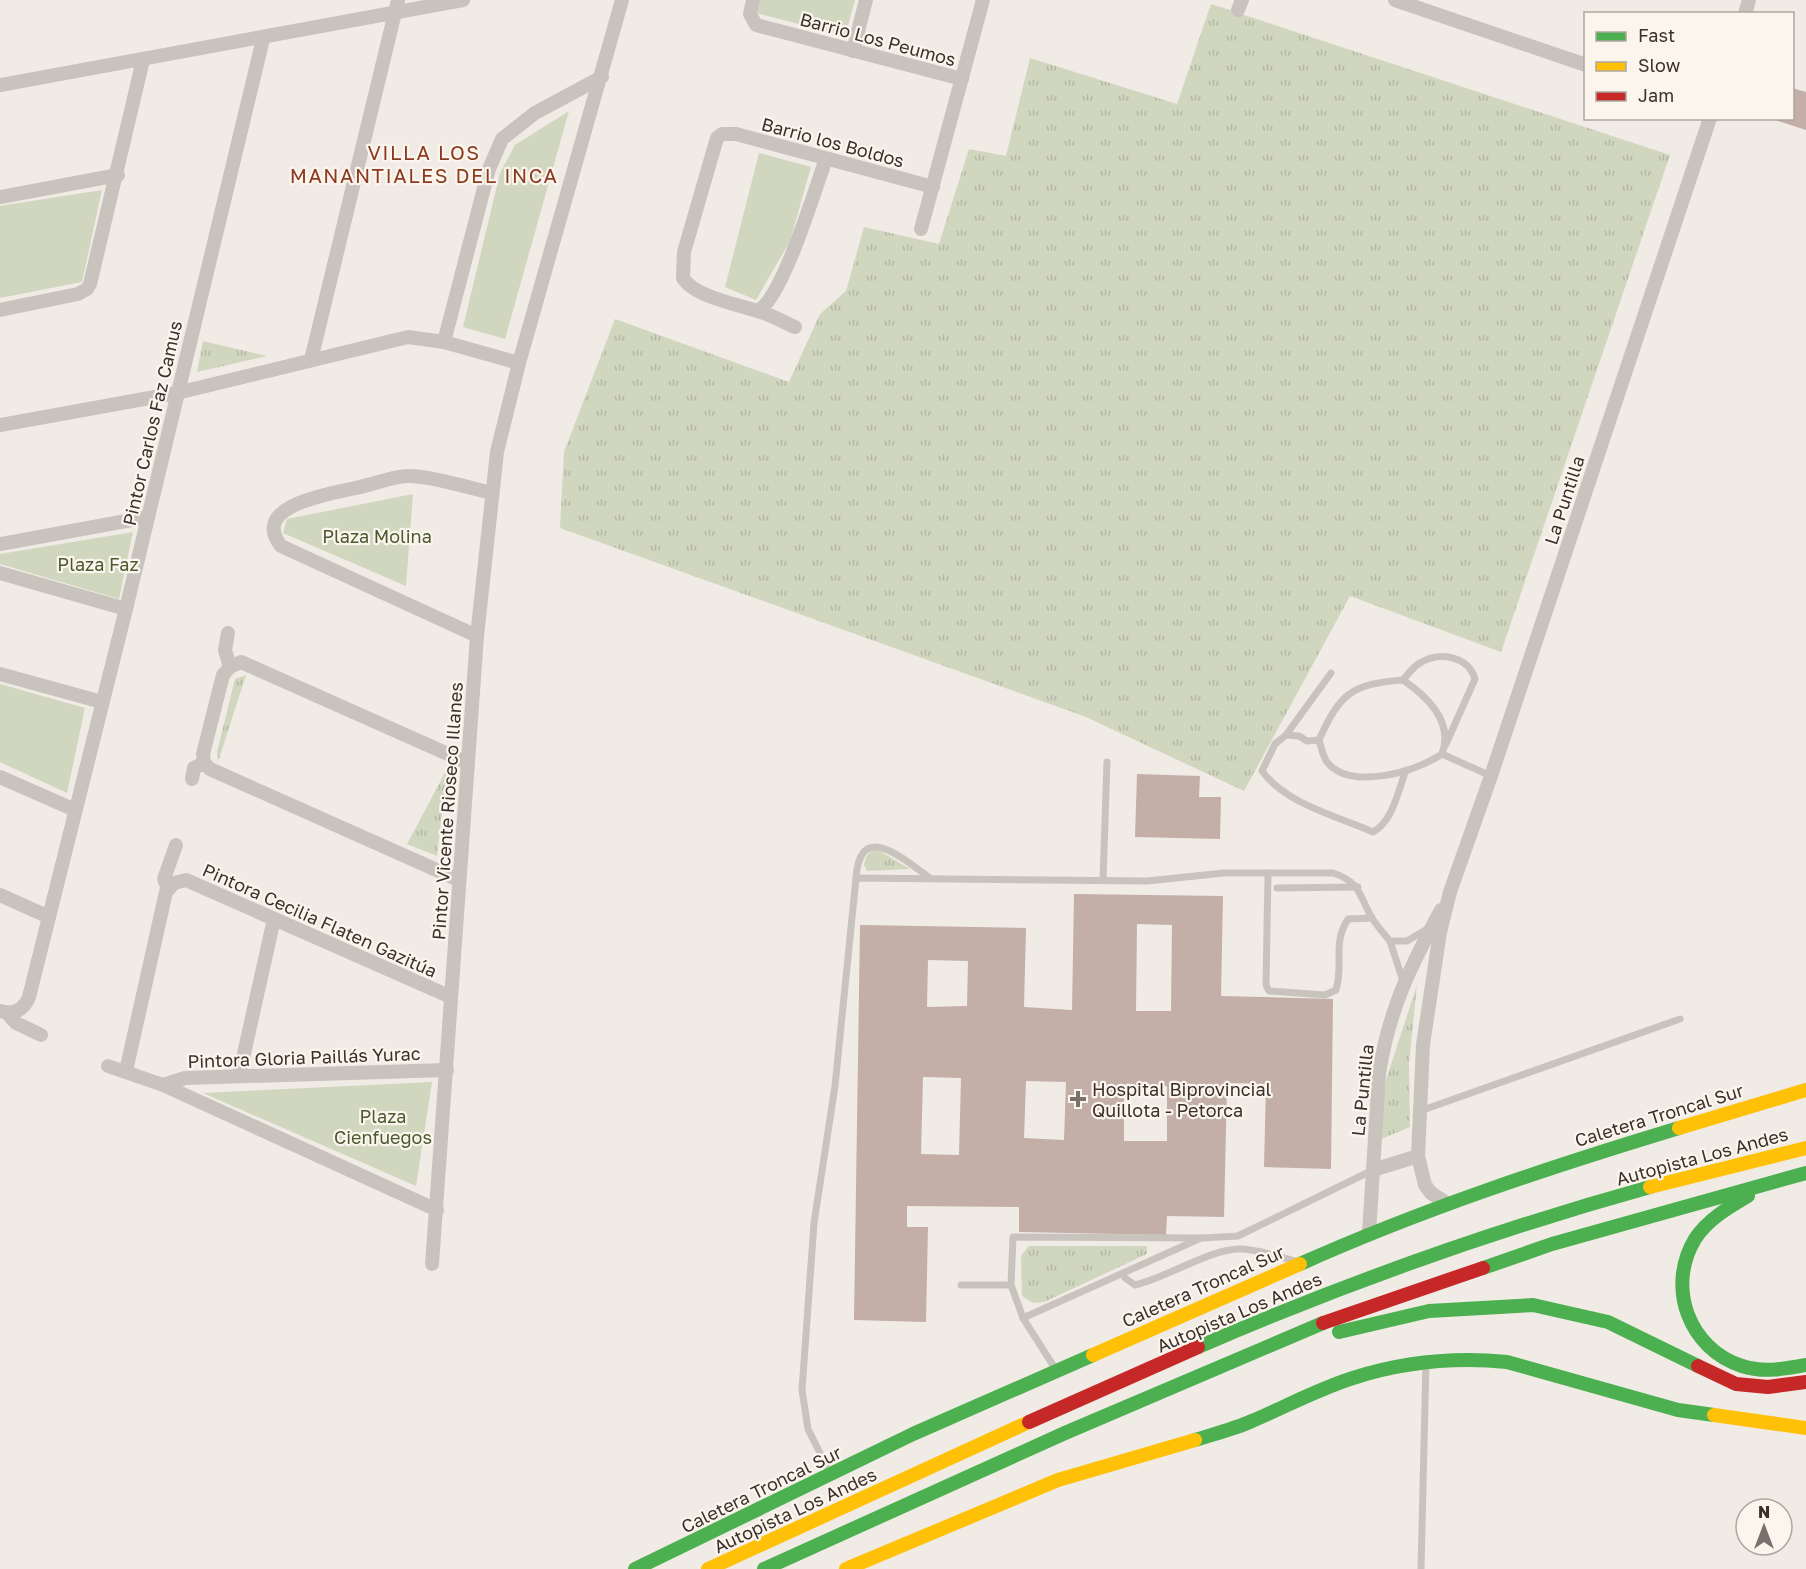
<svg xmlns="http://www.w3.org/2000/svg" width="1806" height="1569" font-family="'Golos Text',sans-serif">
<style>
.grass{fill:url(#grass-tufts)}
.green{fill:#d1d6bf}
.building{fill:#c3afa7;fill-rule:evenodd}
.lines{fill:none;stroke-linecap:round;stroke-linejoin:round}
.lane{stroke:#c9c3be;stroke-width:7}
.street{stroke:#c9c3be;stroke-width:14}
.fast{stroke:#4caf50;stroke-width:14}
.slow{stroke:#ffc107;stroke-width:14}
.jam{stroke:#c62828;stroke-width:14}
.poi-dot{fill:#7a716c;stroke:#fbf5ee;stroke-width:2}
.labels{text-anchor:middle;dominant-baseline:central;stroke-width:4.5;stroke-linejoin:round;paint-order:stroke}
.street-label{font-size:18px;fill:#3b302b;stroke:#fbf5ee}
.park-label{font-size:18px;fill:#4a5a2e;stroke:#fbf5ee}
.poi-label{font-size:18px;fill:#3b302b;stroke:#fbf5ee;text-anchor:start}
.neighbourhood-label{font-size:20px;letter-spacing:1.5px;fill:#8c3b22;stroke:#fbf5ee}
</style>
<defs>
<pattern id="grass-tufts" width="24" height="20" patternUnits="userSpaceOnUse" patternTransform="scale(1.5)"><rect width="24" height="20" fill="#d1d6bf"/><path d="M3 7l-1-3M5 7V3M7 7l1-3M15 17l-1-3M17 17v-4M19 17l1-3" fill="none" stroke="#b4b8a4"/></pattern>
</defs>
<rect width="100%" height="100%" fill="#f0ebe5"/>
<g class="grass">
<path d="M 1211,4 L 1670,155 L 1501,652 L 1350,596 L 1244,791 L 1086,717 L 560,528 L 564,452 L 615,319 L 789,382 L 820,314 L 846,291 L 864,227 L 939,244 L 969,149 L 1006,156 L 1030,58 L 1177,104 Z"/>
<path d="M 203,341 L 267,356 L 197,372 Z"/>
<path d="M 246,675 L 218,762 L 217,752 L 235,679 Z"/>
<path d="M 447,769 L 437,856 L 407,844 Z"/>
<path d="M 878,850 L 910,869 L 867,871 L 864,865 C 866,855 868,851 878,850 Z"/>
<path d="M 1417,985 L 1409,1063 L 1410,1127 L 1379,1140 L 1386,1080 Z"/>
<path d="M 1029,1246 L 1147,1246 L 1147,1254 L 1044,1302 L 1033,1303 L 1022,1296 L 1021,1256 Z"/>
</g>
<g class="green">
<path d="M 760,0 L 855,0 L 845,36 L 756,13 Z"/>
<path d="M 569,111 L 505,339 L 463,327 L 500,173 L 515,145 Z"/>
<path d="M 759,153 L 811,167 L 790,241 L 756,300 L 725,287 Z"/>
<path d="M 102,190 L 82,282 L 0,298 L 0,206 Z"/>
<path d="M 413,494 L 406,586 L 283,533 L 287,519 Z"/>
<path d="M 133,532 L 119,599 L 0,564 L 0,554 Z"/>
<path d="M 0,684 L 85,708 L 67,793 L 0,762 Z"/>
<path d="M 432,1082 L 416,1186 L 203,1093 Z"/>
</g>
<g class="building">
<path d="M 1792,88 L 1806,92 L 1806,130 L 1772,119 L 1792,118 Z"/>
<path d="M 1137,774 L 1200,776 L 1199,797 L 1221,797 L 1220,839 L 1135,837 Z"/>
<path d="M 1074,894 L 1223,896 L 1221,996 L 1333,999 L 1331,1169 L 1264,1167 L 1266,1084 L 1227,1083 L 1224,1217 L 1167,1216 L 1166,1235 L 1019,1232 L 1019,1207 L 907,1206 L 907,1227 L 928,1227 L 926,1322 L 854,1320 L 860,925 L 1026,928 L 1024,1007 L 1072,1010 ZM 1137,924 L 1172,925 L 1171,1011 L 1136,1011 ZM 928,960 L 968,961 L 967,1006 L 927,1007 ZM 923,1077 L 961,1078 L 959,1155 L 921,1154 ZM 1026,1081 L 1066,1082 L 1064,1140 L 1024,1138 ZM 1124,1086 L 1167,1086 L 1167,1141 L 1124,1141 Z"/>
</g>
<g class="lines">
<g class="lane">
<path d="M 1403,680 C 1428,697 1454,722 1442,754 C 1416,772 1350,791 1327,762 C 1323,757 1321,746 1319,740 C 1340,693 1352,684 1403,680 Z"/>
<path d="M 1403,680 C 1408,674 1414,666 1420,663 C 1440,651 1468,656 1475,679 L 1446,744"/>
<path d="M 1286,735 L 1331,673"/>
<path d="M 1319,740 L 1307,741 L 1299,736 L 1286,735 L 1275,744 L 1262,771 C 1286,804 1337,816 1373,832 C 1393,821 1398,791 1406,770"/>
<path d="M 1442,754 L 1491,776"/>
<path d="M 1268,873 L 1266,985 L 1269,991 L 1325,995 L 1336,990 C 1344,964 1332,943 1348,919 L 1372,918"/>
<path d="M 856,878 C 860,819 903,859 930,878"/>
<path d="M 1103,880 L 1107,762"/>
<path d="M 1277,888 L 1358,887"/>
<path d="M 1390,941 L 1403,981"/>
<path d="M 1420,1111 L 1680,1019"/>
<path d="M 1125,1278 L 1135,1285 C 1166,1278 1210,1249 1240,1249 C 1258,1249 1278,1257 1295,1261"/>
<path d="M 961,1285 L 1011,1285"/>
<path d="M 1023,1318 L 1201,1238 L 1238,1236 L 1373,1170"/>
<path d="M 1056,1370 L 1023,1318 L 1011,1285 L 1013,1237 L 1199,1238"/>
<path d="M 830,1473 L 808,1429 L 802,1390 L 814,1223 L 835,1086 L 856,878 L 1147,881 L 1224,873 L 1333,873 C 1361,882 1359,896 1372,918 C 1377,926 1384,934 1390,941 L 1407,941 L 1429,928"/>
<path d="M 1421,1569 L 1426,1362"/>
</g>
<g class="street">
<path d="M 753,0 L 750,14 L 756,25 L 962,79"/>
<path d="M 1395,0 L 1586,65"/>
<path d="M 1238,10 L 1242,0"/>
<path d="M 1745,14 L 1749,0"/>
<path d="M 853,51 L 866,0"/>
<path d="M 0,85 L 463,0"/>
<path d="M 0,197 L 118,175"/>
<path d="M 921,229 L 983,0"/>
<path d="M 0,310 L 78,294 L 87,289 L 90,284 L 143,60"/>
<path d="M 758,311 C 783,297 815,189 826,159"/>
<path d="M 795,327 C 783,322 772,315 760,312 C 741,305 694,297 683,278 L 684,252 L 717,138 L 722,134 L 736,134 L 933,187"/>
<path d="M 444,342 L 489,169 L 502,139 L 535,113 L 602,77"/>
<path d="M 311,360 L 398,0"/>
<path d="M 0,425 L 177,393 L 408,337 L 444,342 L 519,363"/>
<path d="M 0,544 L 148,517"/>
<path d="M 0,573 L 126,609"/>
<path d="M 228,633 L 225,650 L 230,667"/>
<path d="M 477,636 L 281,546 C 248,504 336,493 360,487 C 376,484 395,475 410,476 C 432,476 469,488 492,493"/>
<path d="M 0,674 L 102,702"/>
<path d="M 204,763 L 203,754 L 223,675 L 230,667 L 241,662 L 468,763"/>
<path d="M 204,763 L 210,769 L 459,880"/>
<path d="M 0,777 L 75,810"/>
<path d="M 192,779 L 194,768 L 204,763"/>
<path d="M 168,889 L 164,879 L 176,845"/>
<path d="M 0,895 L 49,917"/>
<path d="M 0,1011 C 14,1015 24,1010 29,997 L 126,609 L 263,39"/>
<path d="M 7,1013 L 16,1023 L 41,1035"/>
<path d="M 108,1066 L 163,1085 L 437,1210"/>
<path d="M 126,1071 L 166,892 L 174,883 L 186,880 L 451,997"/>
<path d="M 239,1076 L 274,919"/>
<path d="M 163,1085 L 185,1078 L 447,1070"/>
<path d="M 1373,1170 L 1418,1156"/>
<path d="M 1448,1204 L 1431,1193 L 1425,1185 L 1418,1156 L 1423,1045 L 1440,932 L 1450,892 L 1491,776 L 1710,118"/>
<path d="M 1369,1233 L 1379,1074 C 1389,1009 1410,967 1441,910"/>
<path d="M 432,1264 L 477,636 L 497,452 L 519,363 L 622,0"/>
</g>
<g class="fast">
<path d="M 1748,1196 C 1729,1207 1707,1220 1695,1239 C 1666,1287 1689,1349 1742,1366 C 1763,1373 1785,1369 1806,1365"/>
<path d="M 1300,1264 C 1423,1209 1550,1167 1679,1128"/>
<path d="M 1483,1268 L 1552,1244 L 1806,1173"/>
<path d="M 1339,1332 L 1429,1311 L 1533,1305 L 1608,1322 L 1698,1366"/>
<path d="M 1198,1347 C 1346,1283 1495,1230 1650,1187"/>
<path d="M 1195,1440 C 1214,1434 1234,1429 1252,1421 C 1285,1407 1318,1389 1353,1378 C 1403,1362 1455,1357 1507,1362 L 1678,1410 L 1714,1415"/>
<path d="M 635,1569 L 913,1434 L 1093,1355"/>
<path d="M 764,1569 L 1065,1433 L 1323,1323"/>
</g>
<g class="slow">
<path d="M 1679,1128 L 1806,1090"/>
<path d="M 1650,1187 L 1806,1148"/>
<path d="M 1093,1355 L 1300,1264"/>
<path d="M 1714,1415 L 1806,1428"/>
<path d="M 708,1569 L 1029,1422"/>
<path d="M 846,1569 L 1058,1480 L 1195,1440"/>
</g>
<g class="jam">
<path d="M 1323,1323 L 1483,1268"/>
<path d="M 1698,1366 L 1736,1384 L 1768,1387 L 1806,1382"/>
<path d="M 1029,1422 L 1198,1347"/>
</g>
</g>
<path class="poi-dot" d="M1075 1090h6v6h6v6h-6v6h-6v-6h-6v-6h6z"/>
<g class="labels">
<g class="street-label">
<text transform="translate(878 39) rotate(15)">Barrio Los Peumos</text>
<text transform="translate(833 142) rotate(15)">Barrio los Boldos</text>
<text transform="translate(152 423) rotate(-77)">Pintor Carlos Faz Camus</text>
<text transform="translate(1564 500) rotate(-72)">La Puntilla</text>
<text transform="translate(447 811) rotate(-86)">Pintor Vicente Rioseco Illanes</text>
<text transform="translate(320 920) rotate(24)">Pintora Cecilia Flaten Gazitúa</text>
<text transform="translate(304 1057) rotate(-2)">Pintora Gloria Paillás Yurac</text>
<text transform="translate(1362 1090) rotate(-84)">La Puntilla</text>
<text transform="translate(1659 1115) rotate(-17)">Caletera Troncal Sur</text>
<text transform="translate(1702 1156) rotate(-15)">Autopista Los Andes</text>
<text transform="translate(1203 1286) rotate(-24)">Caletera Troncal Sur</text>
<text transform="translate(1239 1312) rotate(-23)">Autopista Los Andes</text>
<text transform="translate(761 1489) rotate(-26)">Caletera Troncal Sur</text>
<text transform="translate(795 1510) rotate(-25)">Autopista Los Andes</text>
</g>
<g class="park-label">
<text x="377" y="536">Plaza Molina</text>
<text x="98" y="564">Plaza Faz</text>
<text x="383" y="1116">Plaza<tspan x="383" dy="21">Cienfuegos</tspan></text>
</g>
<g class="poi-label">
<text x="1092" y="1089">Hospital Biprovincial<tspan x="1092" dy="21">Quillota - Petorca</tspan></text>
</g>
<g class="neighbourhood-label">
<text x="424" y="152">VILLA LOS<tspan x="424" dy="23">MANANTIALES DEL INCA</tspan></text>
</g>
</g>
<rect x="1584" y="12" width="210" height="108" fill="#fbf5ee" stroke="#aea6a0" stroke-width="1.5"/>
<rect x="1596" y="32" width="30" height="9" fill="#4caf50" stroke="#aea6a0" stroke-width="1.5"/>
<text x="1638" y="42" font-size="18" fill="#3b302b">Fast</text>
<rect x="1596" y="62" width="30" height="9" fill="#ffc107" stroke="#aea6a0" stroke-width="1.5"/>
<text x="1638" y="72" font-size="18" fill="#3b302b">Slow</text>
<rect x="1596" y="92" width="30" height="9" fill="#c62828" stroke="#aea6a0" stroke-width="1.5"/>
<text x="1638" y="102" font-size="18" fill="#3b302b">Jam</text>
<g transform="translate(1764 1527)"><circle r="28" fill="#fbf5ee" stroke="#aea6a0" stroke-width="1.5"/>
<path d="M0-4.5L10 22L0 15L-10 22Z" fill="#7a716c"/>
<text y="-9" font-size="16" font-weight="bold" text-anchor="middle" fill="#3b302b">N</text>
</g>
</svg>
